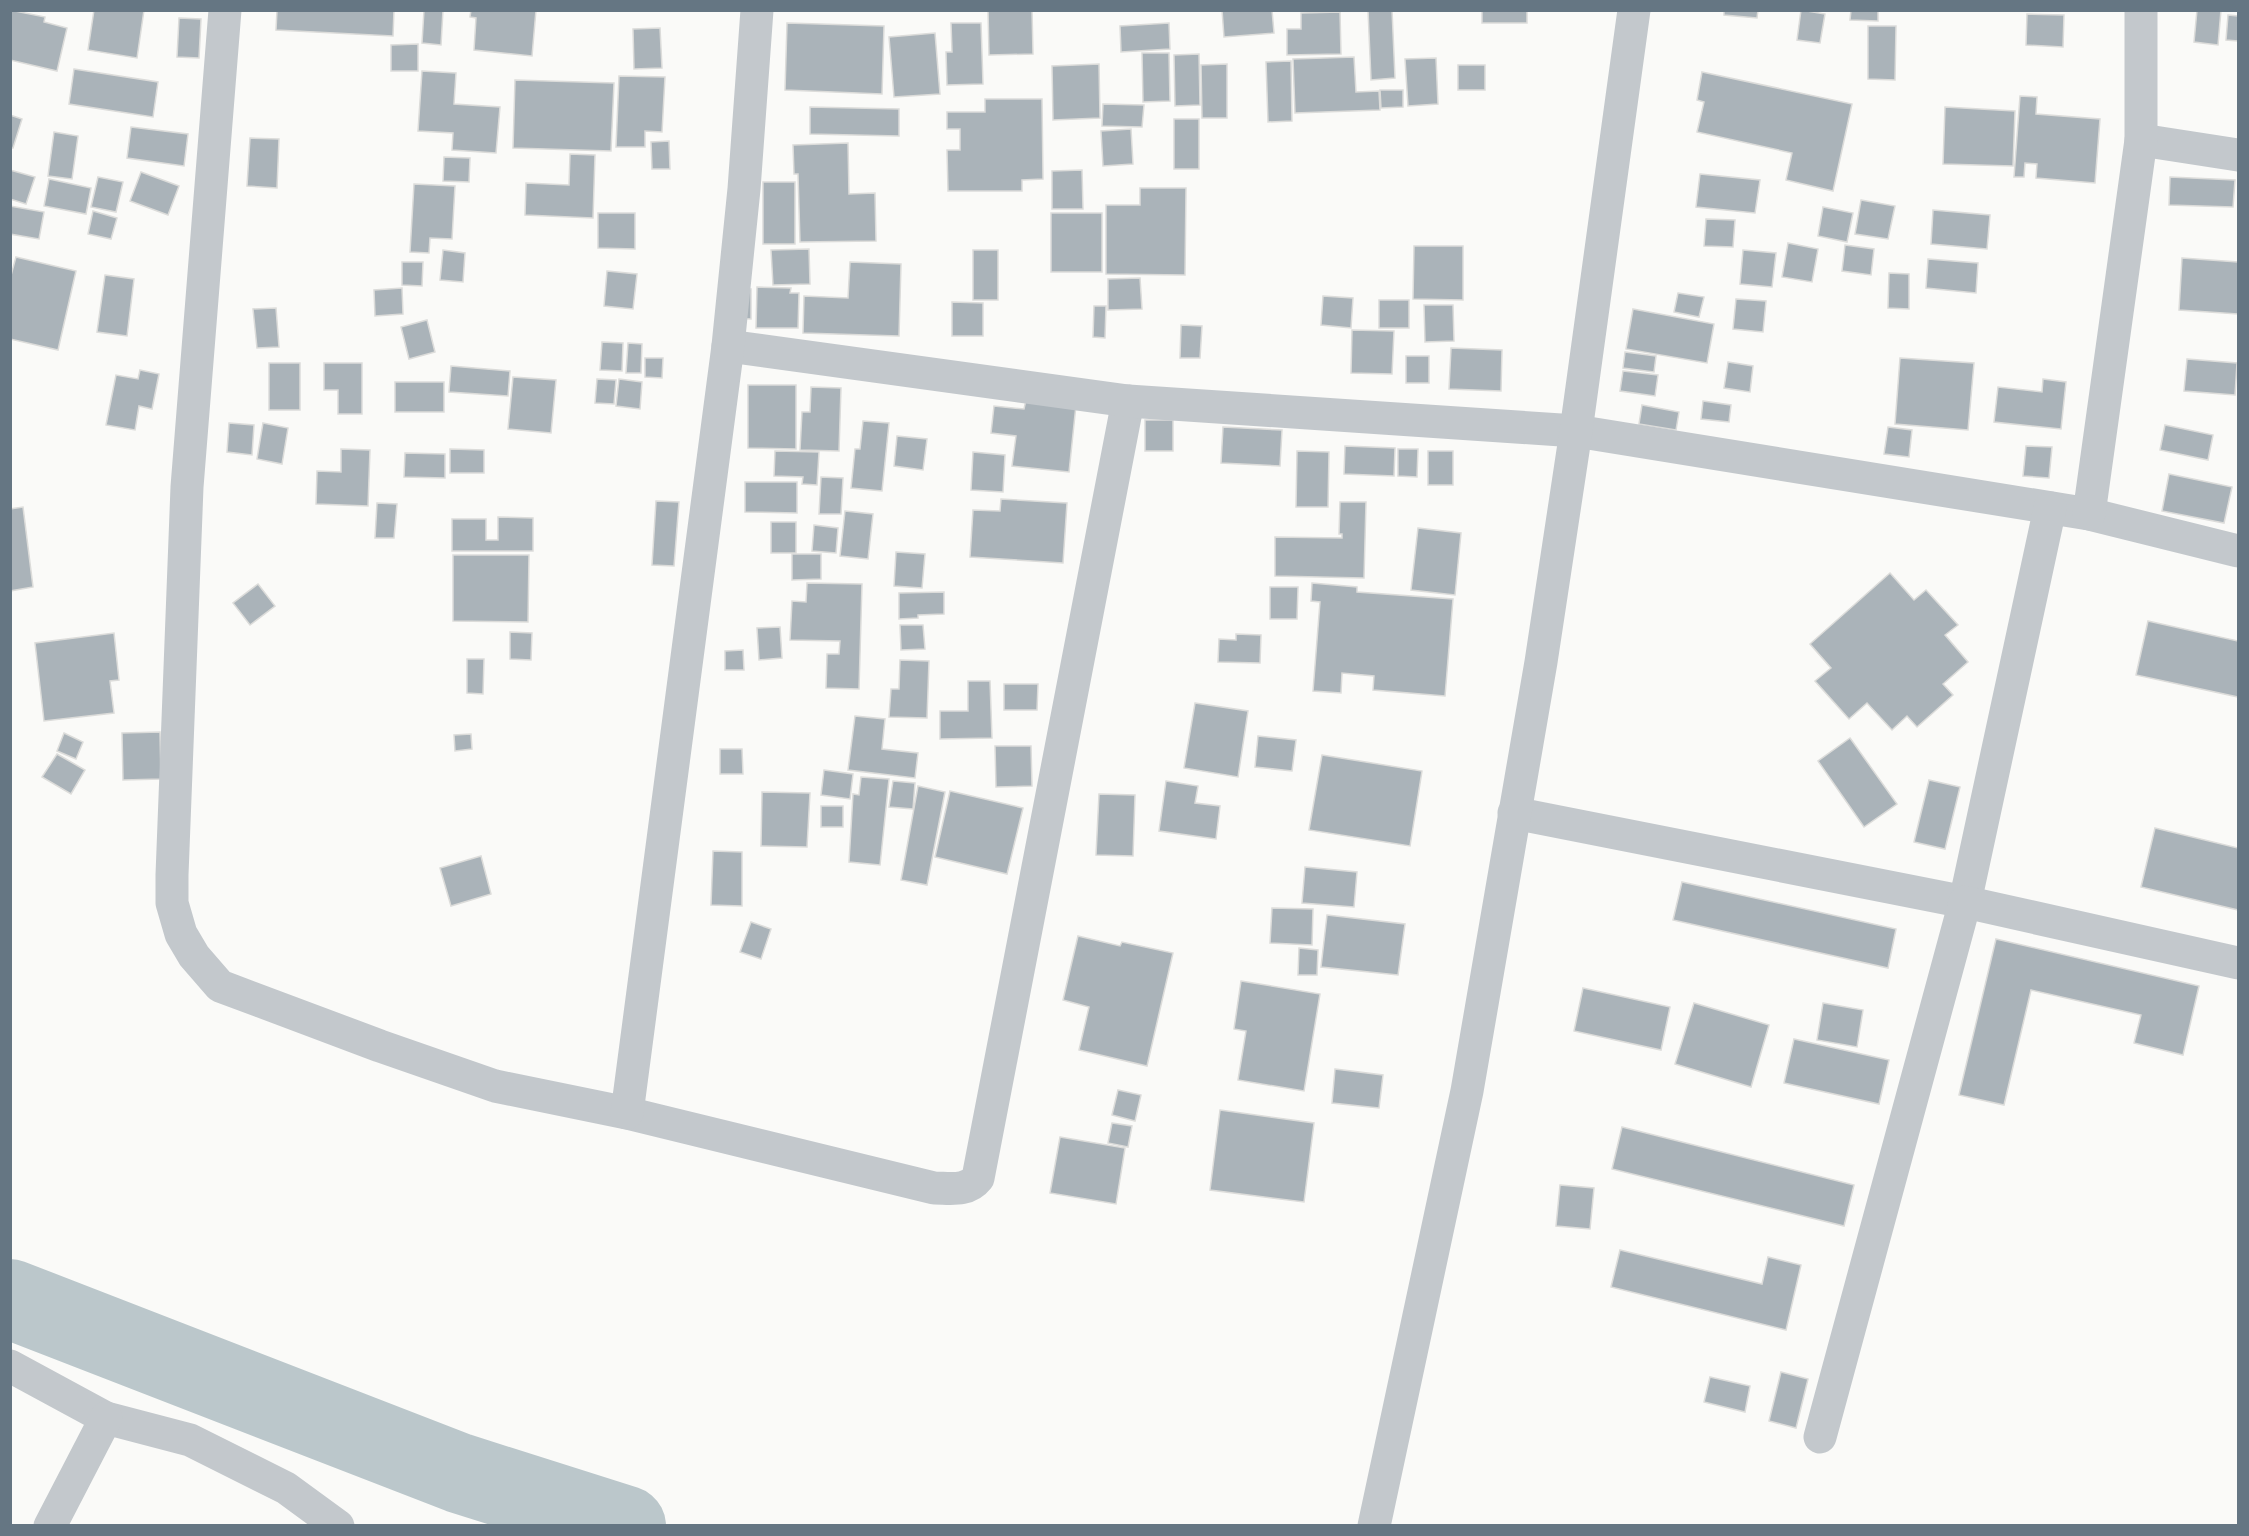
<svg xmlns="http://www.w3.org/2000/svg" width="2249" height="1536" font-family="Ubuntu,sans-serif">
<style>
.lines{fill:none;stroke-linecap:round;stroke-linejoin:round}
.river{stroke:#bbc7cb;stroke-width:80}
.building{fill:#aab3b9;stroke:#dcdcda;stroke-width:1.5}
.minor{stroke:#c3c8cc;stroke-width:33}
</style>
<rect width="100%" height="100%" fill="#fafaf8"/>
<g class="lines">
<path class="river" d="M 10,1299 L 459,1473 L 626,1526"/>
</g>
<g class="building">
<path d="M 10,10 L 45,17 L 44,22 L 67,28 L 57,71 L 10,60 Z"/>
<path d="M 94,10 L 144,10 L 137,58 L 88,50 Z"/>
<path d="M 277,10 L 394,10 L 393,36 L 276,30 Z"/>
<path d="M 424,10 L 443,10 L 441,45 L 422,43 Z"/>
<path d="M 471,10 L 536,10 L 532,56 L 474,50 L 476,18 L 470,17 Z"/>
<path d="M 988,10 L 1032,10 L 1033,54 L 989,55 Z"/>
<path d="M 1222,10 L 1272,10 L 1274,33 L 1224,37 Z"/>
<path d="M 1368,10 L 1392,10 L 1395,78 L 1371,80 Z"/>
<rect x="1482" y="10" width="45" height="13"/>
<path d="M 1724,10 L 1758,10 L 1757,18 L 1724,15 Z"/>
<path d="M 1801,10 L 1825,14 L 1820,43 L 1797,40 Z"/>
<path d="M 1851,10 L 1878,10 L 1878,21 L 1850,20 Z"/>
<path d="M 2197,10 L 2221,10 L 2218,45 L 2194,42 Z"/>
<path d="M 1340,12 L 1341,54 L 1287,55 L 1287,29 L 1301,29 L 1301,13 Z"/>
<path d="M 2027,14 L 2064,15 L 2063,47 L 2026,45 Z"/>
<path d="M 2228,15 L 2238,16 L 2238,41 L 2226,40 Z"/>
<path d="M 179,18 L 201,19 L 199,58 L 177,57 Z"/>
<path d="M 787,23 L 884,26 L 882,94 L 785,90 Z"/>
<path d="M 951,23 L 981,23 L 983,84 L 947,85 L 946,52 L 952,52 Z"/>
<path d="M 1169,23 L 1170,49 L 1121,52 L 1120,26 Z"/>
<path d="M 1868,26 L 1896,26 L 1895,80 L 1868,79 Z"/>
<path d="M 660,28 L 662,68 L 634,69 L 633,29 Z"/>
<path d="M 935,33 L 940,94 L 894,97 L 889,37 Z"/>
<path d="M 418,44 L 418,71 L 391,71 L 391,45 Z"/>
<path d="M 1142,53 L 1169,53 L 1170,101 L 1143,102 Z"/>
<path d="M 1199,54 L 1200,105 L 1175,106 L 1174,55 Z"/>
<path d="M 1354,57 L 1356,92 L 1379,91 L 1380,110 L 1295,113 L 1293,59 Z"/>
<path d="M 1436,58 L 1438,104 L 1408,106 L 1405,59 Z"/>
<path d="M 1291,61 L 1292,121 L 1268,122 L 1266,62 Z"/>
<path d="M 1099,64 L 1100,118 L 1053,120 L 1052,66 Z"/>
<path d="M 1227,64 L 1227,118 L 1202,118 L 1201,65 Z"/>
<rect x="1458" y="65" width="27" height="25"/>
<path d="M 74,69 L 158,82 L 153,117 L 69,104 Z"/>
<path d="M 422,71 L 456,73 L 454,104 L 500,107 L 496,153 L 452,150 L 453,133 L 418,131 Z"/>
<path d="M 1702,72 L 1852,104 L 1833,191 L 1786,180 L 1792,153 L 1697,132 L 1704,102 L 1697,100 Z"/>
<path d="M 619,76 L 665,77 L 662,132 L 645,131 L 645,147 L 616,147 Z"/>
<path d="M 515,80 L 614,83 L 611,151 L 513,148 Z"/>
<path d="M 1380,90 L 1403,90 L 1403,107 L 1381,108 Z"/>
<path d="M 2020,96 L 2037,97 L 2036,114 L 2100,119 L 2095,183 L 2036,178 L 2037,164 L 2025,163 L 2024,177 L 2014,177 Z"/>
<path d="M 985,99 L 1042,99 L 1043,179 L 1022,180 L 1022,191 L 948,191 L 947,150 L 960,150 L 960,129 L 947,129 L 947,112 L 985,112 Z"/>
<path d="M 1103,104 L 1144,105 L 1142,127 L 1102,126 Z"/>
<path d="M 810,107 L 899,109 L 899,136 L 810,134 Z"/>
<path d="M 1945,107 L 2015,111 L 2013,166 L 1943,164 Z"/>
<path d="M 10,115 L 22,119 L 13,148 L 10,148 Z"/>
<rect x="1174" y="119" width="25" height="50"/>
<path d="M 131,127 L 188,134 L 184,166 L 127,158 Z"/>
<path d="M 1131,129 L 1133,164 L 1103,166 L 1101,131 Z"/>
<path d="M 54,132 L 78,136 L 72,179 L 48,176 Z"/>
<path d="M 250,138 L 279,139 L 277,188 L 247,186 Z"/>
<path d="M 669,141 L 670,169 L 652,169 L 651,142 Z"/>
<path d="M 848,143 L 849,194 L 875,193 L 876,241 L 800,242 L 798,174 L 794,174 L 793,145 Z"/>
<path d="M 570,154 L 595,155 L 593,218 L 525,215 L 526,183 L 569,185 Z"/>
<path d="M 444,157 L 470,158 L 469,182 L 443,181 Z"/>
<path d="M 10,170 L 35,177 L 26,204 L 10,199 Z"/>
<path d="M 1082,170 L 1083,209 L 1052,209 L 1052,171 Z"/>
<path d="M 141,172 L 179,186 L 168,215 L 130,201 Z"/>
<path d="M 1700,174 L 1760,180 L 1755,213 L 1696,207 Z"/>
<path d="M 98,177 L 123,182 L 116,212 L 91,207 Z"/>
<path d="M 2170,177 L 2235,180 L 2233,207 L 2169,205 Z"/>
<path d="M 49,179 L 91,188 L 86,214 L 44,206 Z"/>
<rect x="763" y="182" width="32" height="62"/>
<path d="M 414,184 L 455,186 L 452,239 L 430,238 L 429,253 L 410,252 Z"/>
<path d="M 1140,188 L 1186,188 L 1185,275 L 1106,274 L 1106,205 L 1140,205 Z"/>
<path d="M 1861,200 L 1895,206 L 1888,239 L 1855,234 Z"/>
<path d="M 10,206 L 44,212 L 39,239 L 10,234 Z"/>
<path d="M 1823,207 L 1853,213 L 1847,242 L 1818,236 Z"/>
<path d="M 1933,210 L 1990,215 L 1987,249 L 1931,244 Z"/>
<path d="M 93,211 L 117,218 L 111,239 L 88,234 Z"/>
<path d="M 598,213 L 635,213 L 635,249 L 598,248 Z"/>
<rect x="1051" y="213" width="51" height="59"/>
<path d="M 1706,219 L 1735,220 L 1733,247 L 1704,246 Z"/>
<path d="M 1788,243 L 1818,249 L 1812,282 L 1782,277 Z"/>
<path d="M 1845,245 L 1874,249 L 1871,275 L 1842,271 Z"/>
<path d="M 1414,246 L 1463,246 L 1463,300 L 1413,299 Z"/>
<path d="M 809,249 L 810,284 L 773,285 L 771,250 Z"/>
<path d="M 443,250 L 465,253 L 463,282 L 440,280 Z"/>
<rect x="973" y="250" width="25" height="50"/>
<path d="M 1743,250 L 1776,253 L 1772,287 L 1740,284 Z"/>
<path d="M 16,257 L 76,271 L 58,350 L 10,339 L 10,279 Z"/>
<path d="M 2182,258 L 2238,262 L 2238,314 L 2179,310 Z"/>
<path d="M 1928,259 L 1978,263 L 1976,293 L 1926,288 Z"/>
<path d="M 402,262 L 423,262 L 422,286 L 402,285 Z"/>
<path d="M 850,262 L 901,264 L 899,336 L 803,333 L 804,296 L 848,298 Z"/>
<path d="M 607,271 L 637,274 L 633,309 L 604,306 Z"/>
<path d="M 1889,273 L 1909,274 L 1909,309 L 1888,308 Z"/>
<path d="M 105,275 L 134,279 L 127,336 L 97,332 Z"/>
<path d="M 1140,278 L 1142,309 L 1108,310 L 1108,279 Z"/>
<path d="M 757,287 L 791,288 L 790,293 L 799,293 L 798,328 L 756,328 Z"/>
<path d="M 402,288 L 403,314 L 375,316 L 374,290 Z"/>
<path d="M 737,289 L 751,289 L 751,319 L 736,318 Z"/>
<path d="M 1678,293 L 1704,297 L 1699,317 L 1674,312 Z"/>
<path d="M 1323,296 L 1353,298 L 1351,328 L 1321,325 Z"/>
<path d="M 1736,299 L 1766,301 L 1763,332 L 1733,329 Z"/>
<rect x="1379" y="300" width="30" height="28"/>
<path d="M 952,302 L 983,303 L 983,336 L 952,336 Z"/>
<path d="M 1424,305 L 1453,305 L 1454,341 L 1425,342 Z"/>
<path d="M 1094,306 L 1106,306 L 1105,338 L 1093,337 Z"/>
<path d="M 276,308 L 279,347 L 257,348 L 253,309 Z"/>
<path d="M 1633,309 L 1714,324 L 1707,363 L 1626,349 Z"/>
<path d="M 427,320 L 435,352 L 409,359 L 401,327 Z"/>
<path d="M 1181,325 L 1202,326 L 1200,358 L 1180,358 Z"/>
<path d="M 1352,330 L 1394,331 L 1392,374 L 1351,373 Z"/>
<path d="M 602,342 L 623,343 L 622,371 L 600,370 Z"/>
<path d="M 628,343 L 642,344 L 641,373 L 626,373 Z"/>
<path d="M 1451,348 L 1502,350 L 1501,391 L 1449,389 Z"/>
<path d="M 1625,352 L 1656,356 L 1654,372 L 1623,368 Z"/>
<rect x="1406" y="356" width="23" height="27"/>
<path d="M 645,358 L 663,358 L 662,378 L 645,377 Z"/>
<path d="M 1900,358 L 1974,363 L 1968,430 L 1895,424 Z"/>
<path d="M 2187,359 L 2237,363 L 2235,395 L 2184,391 Z"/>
<path d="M 1728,362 L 1753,366 L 1750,392 L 1724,388 Z"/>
<rect x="269" y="363" width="31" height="47"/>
<path d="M 324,363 L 362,363 L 362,414 L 338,414 L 338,390 L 324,390 Z"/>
<path d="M 451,366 L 510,371 L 508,396 L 449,392 Z"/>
<path d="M 140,370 L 159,374 L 152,409 L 139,406 L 135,430 L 106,425 L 116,375 L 138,379 Z"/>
<path d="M 1623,371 L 1658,375 L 1655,396 L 1620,391 Z"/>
<path d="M 513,377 L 556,380 L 551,433 L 508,429 Z"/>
<path d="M 597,379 L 616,380 L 614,404 L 595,403 Z"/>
<path d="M 619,379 L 642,382 L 640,409 L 616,406 Z"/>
<path d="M 2043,379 L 2066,382 L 2061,429 L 1994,422 L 1998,387 L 2042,392 Z"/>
<rect x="395" y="382" width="49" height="30"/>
<path d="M 748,385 L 796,385 L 796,449 L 748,448 Z"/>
<path d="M 811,387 L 841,388 L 839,451 L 800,450 L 802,412 L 810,412 Z"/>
<path d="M 1026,400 L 1076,405 L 1069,472 L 1012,466 L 1016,436 L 991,433 L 994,406 L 1024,409 Z"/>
<path d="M 1703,401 L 1731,405 L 1729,422 L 1701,419 Z"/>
<path d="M 1642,405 L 1679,412 L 1676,430 L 1639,424 Z"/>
<rect x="1145" y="420" width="28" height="31"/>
<path d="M 863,421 L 889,423 L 882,491 L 851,488 L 855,449 L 860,449 Z"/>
<path d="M 229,423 L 254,425 L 252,455 L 227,452 Z"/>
<path d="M 263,423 L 288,428 L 282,464 L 257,459 Z"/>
<path d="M 2165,425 L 2213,435 L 2208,460 L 2160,450 Z"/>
<path d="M 1223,427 L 1282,430 L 1280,466 L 1221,463 Z"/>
<path d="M 1888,427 L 1912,430 L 1909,457 L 1884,454 Z"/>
<path d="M 897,436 L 927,439 L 923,470 L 894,466 Z"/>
<path d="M 1345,446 L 1395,448 L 1394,476 L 1344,474 Z"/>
<path d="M 2026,446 L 2052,447 L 2049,478 L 2023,476 Z"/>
<path d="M 341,449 L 370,450 L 368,506 L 316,504 L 317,471 L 341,472 Z"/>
<path d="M 450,449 L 484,450 L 484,473 L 450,473 Z"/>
<path d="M 1398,449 L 1418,449 L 1417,477 L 1398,476 Z"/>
<path d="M 775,451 L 819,452 L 817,485 L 802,484 L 803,477 L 774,476 Z"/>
<path d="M 1297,451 L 1329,452 L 1328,507 L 1296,507 Z"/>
<rect x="1428" y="451" width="25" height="34"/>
<path d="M 973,452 L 1005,455 L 1003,492 L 971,490 Z"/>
<path d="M 405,453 L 445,454 L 445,478 L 404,477 Z"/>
<path d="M 2169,474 L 2232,487 L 2224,523 L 2162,511 Z"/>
<path d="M 821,477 L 843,478 L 841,514 L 819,514 Z"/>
<path d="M 745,482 L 797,482 L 797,513 L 745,512 Z"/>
<path d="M 1001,499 L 1067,503 L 1063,563 L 970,557 L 973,510 L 1000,511 Z"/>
<path d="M 656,501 L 679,502 L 674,566 L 652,565 Z"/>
<path d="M 1340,502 L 1366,502 L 1364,578 L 1275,576 L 1275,537 L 1342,538 L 1342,534 L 1339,534 Z"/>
<path d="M 377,503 L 397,504 L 394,538 L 375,538 Z"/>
<path d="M 23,507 L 33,587 L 10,591 L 10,509 Z"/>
<path d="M 845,511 L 873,514 L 868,559 L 840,556 Z"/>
<path d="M 498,517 L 533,518 L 533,551 L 452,551 L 452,519 L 486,519 L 486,540 L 498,540 Z"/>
<rect x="771" y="522" width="25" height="31"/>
<path d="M 814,525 L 838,528 L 836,553 L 812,551 Z"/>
<path d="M 1418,528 L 1461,533 L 1455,595 L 1411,590 Z"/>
<path d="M 896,552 L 925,554 L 922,588 L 894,586 Z"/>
<path d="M 792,554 L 821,554 L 821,579 L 792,580 Z"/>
<path d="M 453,555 L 529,555 L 528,622 L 453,621 Z"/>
<path d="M 1890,573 L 1914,600 L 1926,590 L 1958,625 L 1945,635 L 1968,662 L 1943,684 L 1953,695 L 1917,727 L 1907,716 L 1892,730 L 1867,703 L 1849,719 L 1815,681 L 1831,668 L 1810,644 Z"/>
<path d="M 807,583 L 862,584 L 859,689 L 826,688 L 827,654 L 839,654 L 840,641 L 790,640 L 792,601 L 806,602 Z"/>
<path d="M 1312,583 L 1357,587 L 1357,592 L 1453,599 L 1445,696 L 1373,690 L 1374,676 L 1342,673 L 1341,693 L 1313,691 L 1320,602 L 1311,601 Z"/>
<path d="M 258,584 L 275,606 L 250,625 L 233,603 Z"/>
<path d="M 1270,587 L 1298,587 L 1297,619 L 1270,619 Z"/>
<path d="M 944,592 L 944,614 L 918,615 L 918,618 L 899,619 L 899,593 Z"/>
<path d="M 2148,621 L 2238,641 L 2238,697 L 2136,675 Z"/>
<path d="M 900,625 L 923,625 L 925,649 L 901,650 Z"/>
<path d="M 780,627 L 782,658 L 759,660 L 757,628 Z"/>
<path d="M 510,632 L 532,633 L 531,660 L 510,659 Z"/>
<path d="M 114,633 L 119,680 L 110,681 L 114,713 L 44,721 L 35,643 Z"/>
<path d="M 1236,634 L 1261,635 L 1260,663 L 1218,662 L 1219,639 L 1236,640 Z"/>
<path d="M 743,650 L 744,670 L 725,670 L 725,651 Z"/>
<path d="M 467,659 L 484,659 L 483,694 L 467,693 Z"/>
<path d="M 900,660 L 929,661 L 927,718 L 889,717 L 891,689 L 899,689 Z"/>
<path d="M 968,681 L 990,681 L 992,738 L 940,739 L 940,711 L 968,711 Z"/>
<path d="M 1004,684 L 1038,684 L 1037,710 L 1004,710 Z"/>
<path d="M 1195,703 L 1248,711 L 1238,777 L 1184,768 Z"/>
<path d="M 855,716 L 885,719 L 882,749 L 918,753 L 915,778 L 848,770 Z"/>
<path d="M 160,732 L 161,779 L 123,780 L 122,733 Z"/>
<path d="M 64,733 L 83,742 L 76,759 L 57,751 Z"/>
<path d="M 471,734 L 472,749 L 455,751 L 454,735 Z"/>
<path d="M 1258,736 L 1296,740 L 1292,771 L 1255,767 Z"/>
<path d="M 1850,738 L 1897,804 L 1864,827 L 1818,761 Z"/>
<path d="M 995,746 L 1031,746 L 1032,786 L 996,787 Z"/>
<path d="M 720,749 L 742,749 L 743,774 L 720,774 Z"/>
<path d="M 57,754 L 85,770 L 71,794 L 42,777 Z"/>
<path d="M 1322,755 L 1422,771 L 1410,846 L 1309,830 Z"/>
<path d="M 824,770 L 853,774 L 850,799 L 821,795 Z"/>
<path d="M 861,777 L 889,779 L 880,865 L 849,862 L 853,794 L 859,795 Z"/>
<path d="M 1929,780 L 1960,787 L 1945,849 L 1914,842 Z"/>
<path d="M 893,781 L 915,783 L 913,809 L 889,807 Z"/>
<path d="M 1166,781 L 1198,786 L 1195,803 L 1220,806 L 1216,839 L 1159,831 Z"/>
<path d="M 918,786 L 945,792 L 927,885 L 901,880 Z"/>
<path d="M 950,791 L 1023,808 L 1007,874 L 935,857 Z"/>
<path d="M 762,792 L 810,793 L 807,847 L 761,846 Z"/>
<path d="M 1099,794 L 1135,795 L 1133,856 L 1096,855 Z"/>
<rect x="821" y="806" width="22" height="21"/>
<path d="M 2155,828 L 2238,848 L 2238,910 L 2141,887 Z"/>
<path d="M 713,851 L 742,852 L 742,906 L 711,905 Z"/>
<path d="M 481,856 L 491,894 L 451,906 L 440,868 Z"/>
<path d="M 1305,867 L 1357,872 L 1354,907 L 1302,903 Z"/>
<path d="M 1682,882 L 1896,929 L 1888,968 L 1673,920 Z"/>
<path d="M 1272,908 L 1313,909 L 1312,945 L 1270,943 Z"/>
<path d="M 1327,915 L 1405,924 L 1398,975 L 1321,967 Z"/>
<path d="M 751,922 L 771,929 L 761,959 L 740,952 Z"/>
<path d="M 1078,936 L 1120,946 L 1122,942 L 1173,953 L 1147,1066 L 1079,1050 L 1089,1007 L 1063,1000 Z"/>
<path d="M 1996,939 L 2199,986 L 2183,1055 L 2134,1043 L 2141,1015 L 2031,990 L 2004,1105 L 1959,1095 Z"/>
<path d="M 1299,948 L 1318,950 L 1317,975 L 1298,975 Z"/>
<path d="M 1241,981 L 1320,994 L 1304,1091 L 1238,1080 L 1246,1031 L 1234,1029 Z"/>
<path d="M 1583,988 L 1670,1007 L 1661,1050 L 1574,1031 Z"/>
<path d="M 1694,1003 L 1769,1025 L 1751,1087 L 1675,1064 Z"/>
<path d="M 1823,1003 L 1863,1010 L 1857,1047 L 1817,1040 Z"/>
<path d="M 1794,1039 L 1889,1060 L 1879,1104 L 1784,1083 Z"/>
<path d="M 1335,1069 L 1383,1075 L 1379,1108 L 1332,1103 Z"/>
<path d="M 1118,1090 L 1141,1095 L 1135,1121 L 1112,1115 Z"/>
<path d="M 1220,1110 L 1314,1123 L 1304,1202 L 1210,1190 Z"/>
<path d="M 1112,1123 L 1132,1126 L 1128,1147 L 1108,1143 Z"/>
<path d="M 1622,1127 L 1854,1185 L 1844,1226 L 1612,1169 Z"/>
<path d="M 1060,1137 L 1125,1148 L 1116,1204 L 1050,1193 Z"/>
<path d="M 1560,1185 L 1594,1188 L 1590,1229 L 1556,1226 Z"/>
<path d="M 1620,1250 L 1762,1284 L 1768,1257 L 1801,1265 L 1786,1330 L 1611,1287 Z"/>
<path d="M 1781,1372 L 1808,1379 L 1796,1428 L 1769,1421 Z"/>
<path d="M 1710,1377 L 1750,1386 L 1745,1412 L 1704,1402 Z"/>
</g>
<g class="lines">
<g class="minor">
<path d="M 225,10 L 187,487 L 172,875 L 172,903 L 181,934 L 194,956 L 220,986 L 380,1046 L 495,1086 L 627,1113 L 934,1188 C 950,1188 967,1192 978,1178 L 1128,401"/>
<path d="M 2141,140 L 2238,155"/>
<path d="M 728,346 L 1128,401 L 1576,431 L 2089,514 L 2238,551"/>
<path d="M 2089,514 L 2141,140 L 2141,10"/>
<path d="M 1514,813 L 1965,902 L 2050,508"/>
<path d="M 627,1113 L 728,346 L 744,189 L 757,10"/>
<path d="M 10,1366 L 106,1418 L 190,1440 L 286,1488 L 338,1526"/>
<path d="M 1820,1437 L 1965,902 L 2238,963"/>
<path d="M 50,1526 L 106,1418"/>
<path d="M 1374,1526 L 1467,1091 L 1541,662 L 1576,431 L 1634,10"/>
</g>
</g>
<rect width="2249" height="1536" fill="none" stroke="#657683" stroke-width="24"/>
</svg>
